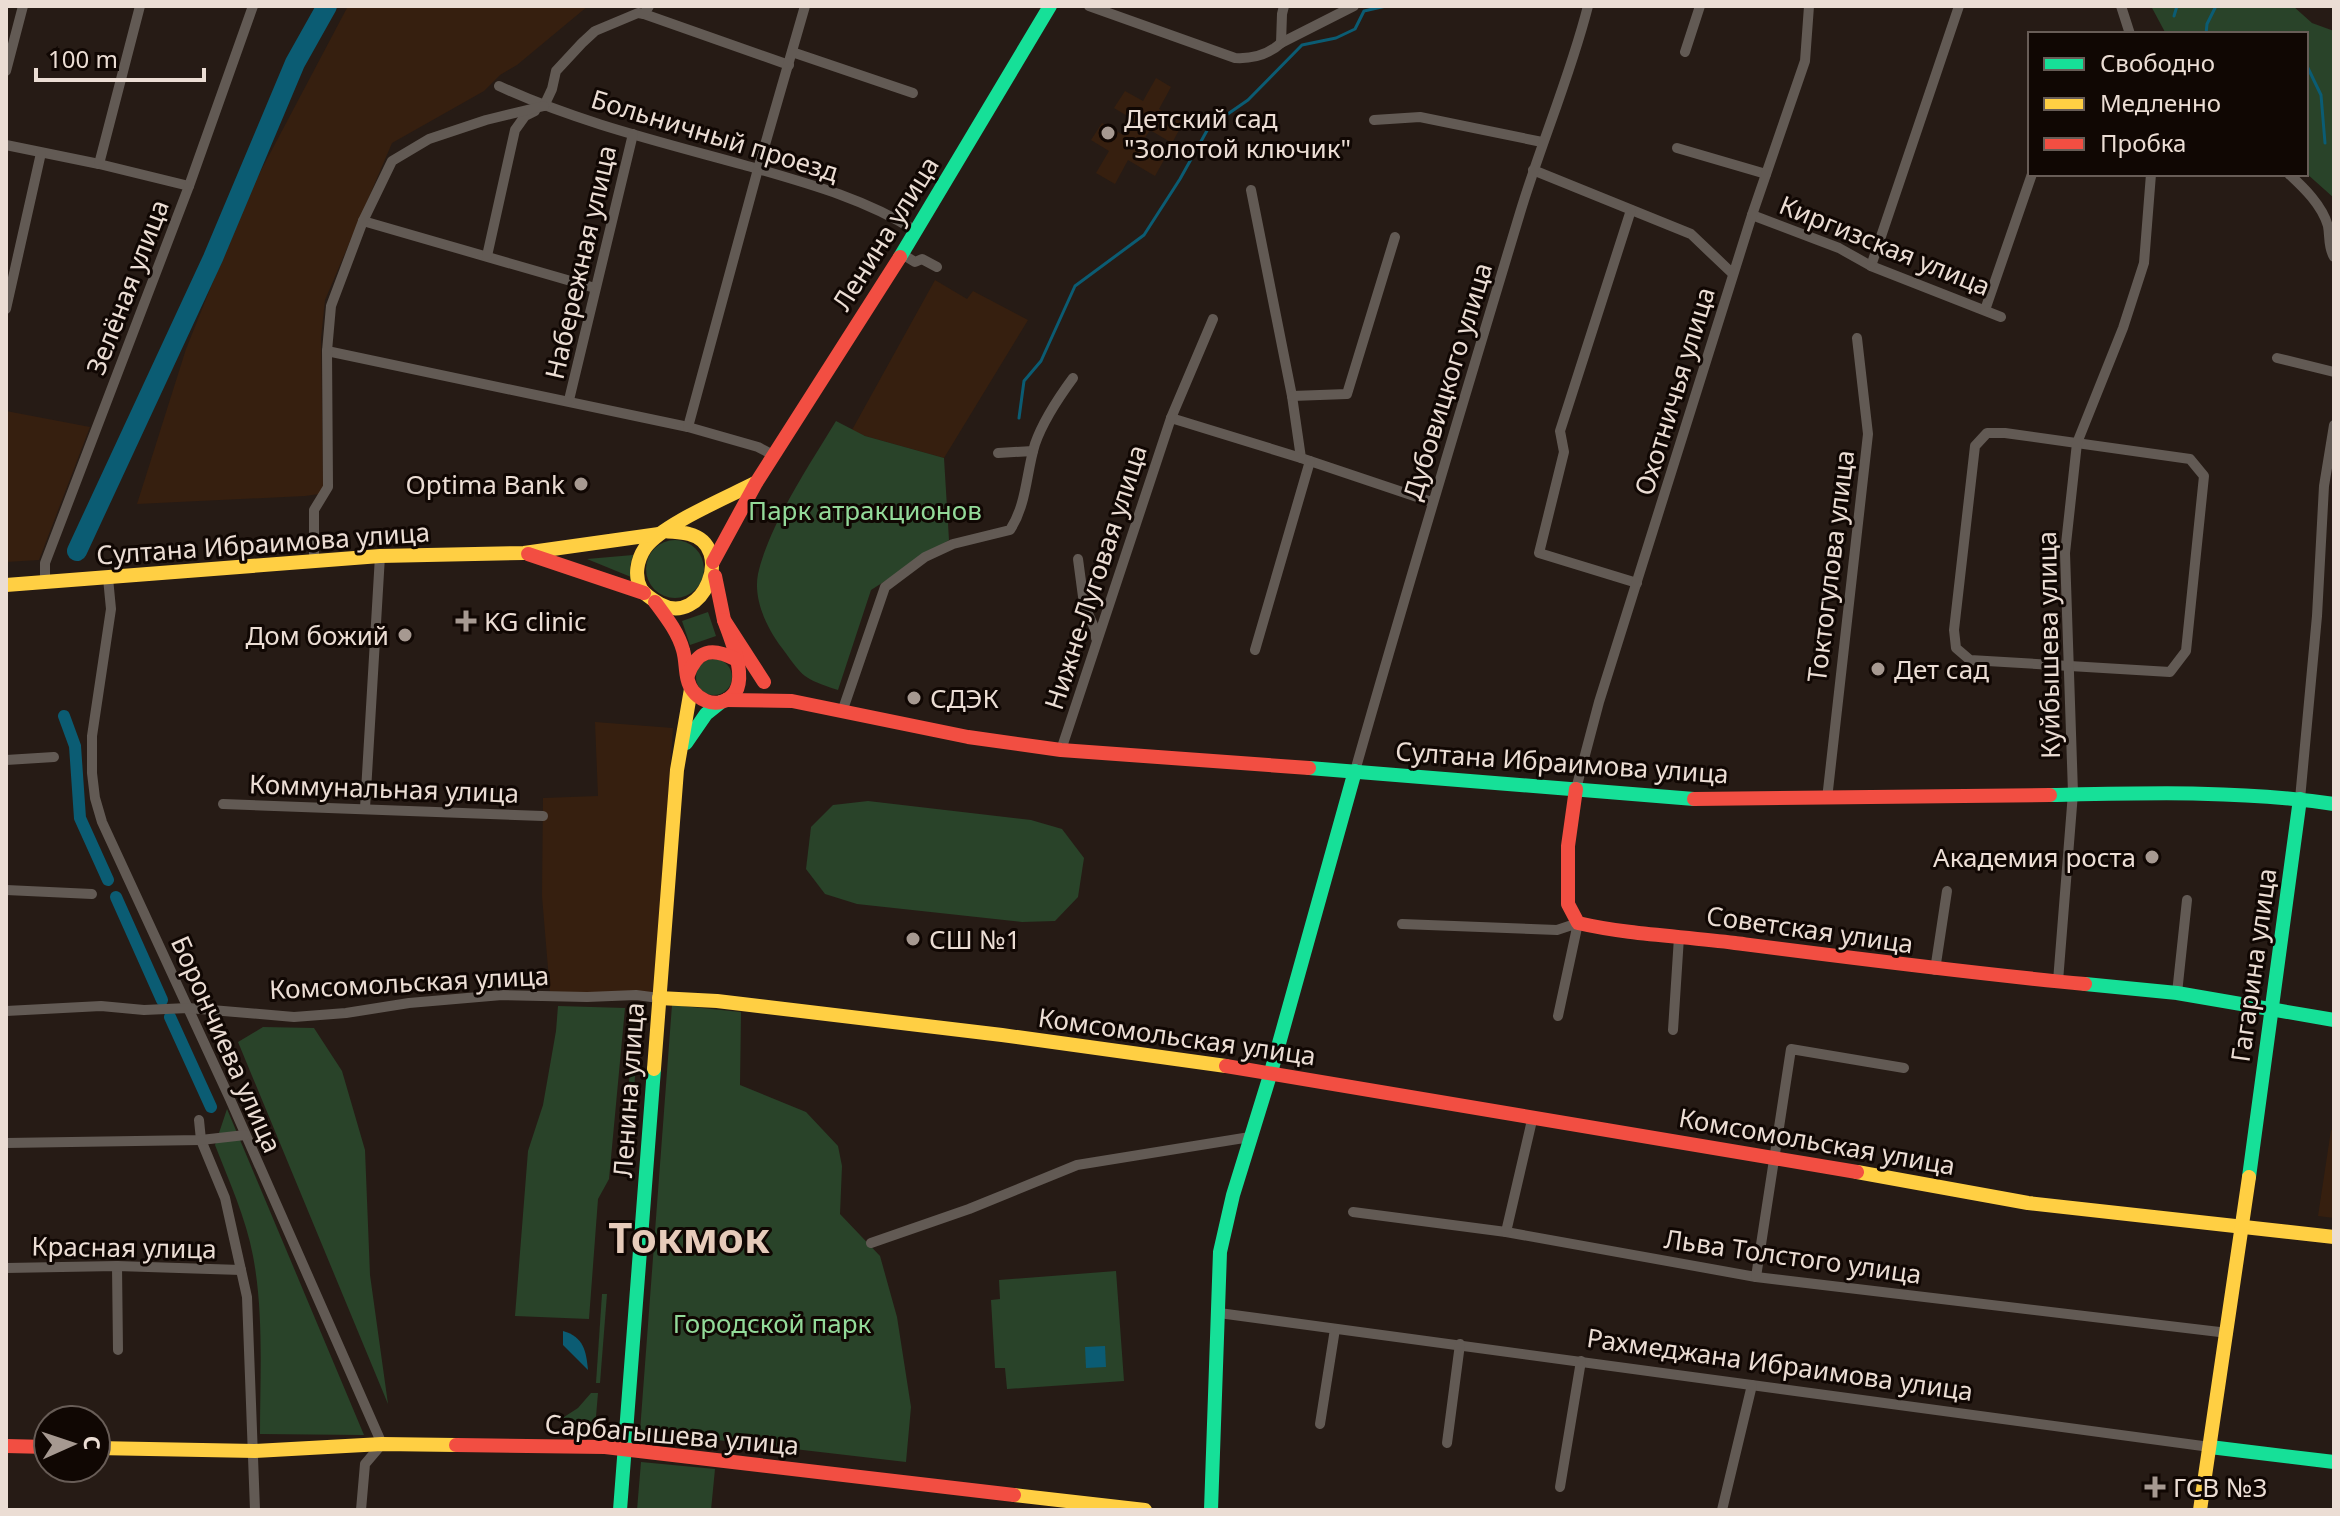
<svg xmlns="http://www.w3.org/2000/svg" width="2340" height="1516" font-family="'Noto Sans',sans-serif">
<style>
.built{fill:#361f0f}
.green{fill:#294329}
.water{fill:#0b5c73}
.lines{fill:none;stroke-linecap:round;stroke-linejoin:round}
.stream{stroke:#0b5c73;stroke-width:3}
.canal{stroke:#0b5c73;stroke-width:12}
.river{stroke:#0b5c73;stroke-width:20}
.street{stroke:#625a54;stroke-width:10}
.fast{stroke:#16e098;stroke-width:14}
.slow{stroke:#ffcf43;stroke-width:14}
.jam{stroke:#f24e42;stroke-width:14}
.poi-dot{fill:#a69991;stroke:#100703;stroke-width:3}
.labels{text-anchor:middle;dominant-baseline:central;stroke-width:6;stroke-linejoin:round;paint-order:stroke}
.poi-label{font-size:26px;fill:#ebddd4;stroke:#100703;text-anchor:start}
.street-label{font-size:26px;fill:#ebddd4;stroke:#100703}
.park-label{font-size:26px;fill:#93da99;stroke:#100703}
.town-label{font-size:42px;font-weight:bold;fill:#e6cbba;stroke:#100703}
</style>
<rect width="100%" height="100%" fill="#261b15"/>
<g class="built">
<path d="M 348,6 L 588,6 L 517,65 L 500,75 L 484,91 L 392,143 L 325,300 L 321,338 L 323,490 L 319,494 L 305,496 L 137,504 L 186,349 L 247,197 Z"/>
<path d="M 1156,78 L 1171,87 L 1159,109 L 1183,123 L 1172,143 L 1150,130 L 1141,144 L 1165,158 L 1155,176 L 1128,160 L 1115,184 L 1096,173 L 1109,151 L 1091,140 L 1102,123 L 1125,136 L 1134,120 L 1114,108 L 1125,91 L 1143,101 Z"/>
<path d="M 935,280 L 967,299 L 973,291 L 1028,320 L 944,458 L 865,436 L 852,430 Z"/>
<path d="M 6,411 L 90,427 L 39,560 L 6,562 Z"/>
<path d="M 595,722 L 673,728 L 655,992 L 550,992 L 542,896 L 543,798 L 598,796 Z"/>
<path d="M 2331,1130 L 2334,1131 L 2334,1218 L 2318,1216 Z"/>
</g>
<g class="green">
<path d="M 2151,6 L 2293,6 L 2312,23 L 2334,31 L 2334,198 L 2306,173 L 2306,34 L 2166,34 Z"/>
<path d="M 836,421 L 865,436 L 944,458 L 949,540 L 871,590 L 838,690 C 802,678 804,678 782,648 C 767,628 753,600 758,574 C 769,525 810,464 836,421 Z"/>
<circle cx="675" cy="569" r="29"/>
<path d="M 633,555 L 630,566 L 631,577 L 587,559 Z"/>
<path d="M 708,612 L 716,636 L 690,645 L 682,621 Z"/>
<circle cx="714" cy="677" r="18"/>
<path d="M 868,801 L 1031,820 L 1062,829 L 1084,858 L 1078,897 L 1055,921 L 1022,922 L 857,904 L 825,894 L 806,869 L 811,827 L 833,805 Z"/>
<path d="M 672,1005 L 741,1012 L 740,1085 L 806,1112 L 838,1146 L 842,1166 L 840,1214 L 880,1256 L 897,1317 L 911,1407 L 906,1462 L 640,1431 Z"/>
<path d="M 558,1006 L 625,1008 L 609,1179 L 598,1199 L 589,1319 L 515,1316 L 528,1151 L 543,1105 L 556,1031 Z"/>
<path d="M 263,1027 L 314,1028 L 342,1071 L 365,1150 L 370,1275 L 388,1404 L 238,1042 Z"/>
<path d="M 633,1034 L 638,1035 L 632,1118 L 626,1117 Z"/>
<path d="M 227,1109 L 364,1435 L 260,1434 C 260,1375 264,1314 253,1256 C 246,1218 229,1181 215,1145 Z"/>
<path d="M 1116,1271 L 1124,1381 L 1007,1389 L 1005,1368 L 995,1368 L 991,1300 L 1000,1299 L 999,1280 Z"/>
<path d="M 602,1294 L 607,1294 L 600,1383 L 596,1383 Z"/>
<path d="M 591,1393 L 598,1393 L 595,1428 L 561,1430 L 561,1419 L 578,1408 Z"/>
<path d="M 641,1462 L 715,1469 L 711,1510 L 637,1510 Z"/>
</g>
<g class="water">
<path d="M 563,1331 C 584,1337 586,1351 588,1370 L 563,1345 Z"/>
<path d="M 1105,1346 L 1106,1367 L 1086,1368 L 1085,1347 Z"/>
</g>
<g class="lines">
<g class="stream">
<path d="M 2174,16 L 2177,6"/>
<path d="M 2206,34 L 2207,24 L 2216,6"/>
<path d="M 2306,64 L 2321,95 L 2325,143"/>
<path d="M 1019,418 L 1024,381 L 1041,361 L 1075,286 L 1144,235 L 1180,179 L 1209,127 L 1248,100 L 1302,45 L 1336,38 L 1355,29 L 1364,11 L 1386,6"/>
</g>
<g class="canal">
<path d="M 64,716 L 75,746 L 80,818 L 108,880"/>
<path d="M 116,897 L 162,1000"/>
<path d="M 170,1017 L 211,1107"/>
</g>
<path class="river" d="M 77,551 L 213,258 L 295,63 L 327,6"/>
<g class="street">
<path d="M 1089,6 L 1235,58 C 1253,59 1268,55 1281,43 L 1354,6"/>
<path d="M 2121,6 L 2130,34"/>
<path d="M 644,14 L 789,65"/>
<path d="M 1281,43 L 1282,14 L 1284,6"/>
<path d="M 792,52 L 913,93"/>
<path d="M 1685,52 L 1700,6"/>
<path d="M 6,71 L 23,6"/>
<path d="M 499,86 C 577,122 661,142 744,165 C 803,182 864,198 916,231"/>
<path d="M 544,106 L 552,89 L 556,71 L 582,43 L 595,31 L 638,13 L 644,14 L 649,6"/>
<path d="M 1374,120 L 1420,117 L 1542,142"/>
<path d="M 6,145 L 99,164 L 189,186"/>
<path d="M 1677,148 L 1766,174"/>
<path d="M 99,164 L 140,6"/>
<path d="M 1533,170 L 1691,234 L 1733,274"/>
<path d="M 2289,174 C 2304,188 2322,205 2328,226 C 2330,237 2328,247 2334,257"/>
<path d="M 1251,190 L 1292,396 L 1301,458 L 1432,502"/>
<path d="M 1631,210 L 1560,431 L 1564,452 L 1539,553 L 1637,583"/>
<path d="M 1752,215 L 1839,248 L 1871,266 L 2001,317"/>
<path d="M 363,221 L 595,288"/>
<path d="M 902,254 L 915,262 L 922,259 L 937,267"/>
<path d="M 487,256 L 515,130 L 525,116 L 535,111"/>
<path d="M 1871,266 L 1959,6"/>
<path d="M 6,309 L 41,153"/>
<path d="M 1985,310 L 2032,174"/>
<path d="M 327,351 L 688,427 L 758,447 L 773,455"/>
<path d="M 2277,358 L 2334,372"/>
<path d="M 1292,396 L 1347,394 L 1395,237"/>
<path d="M 569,400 L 633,134"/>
<path d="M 1171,418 L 1301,458"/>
<path d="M 688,427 L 758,169 L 805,6"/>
<path d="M 1987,433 L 2005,433 L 2190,459 L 2204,476 L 2186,651 L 2170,672 L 1970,660 L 1956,648 L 1954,630 L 1975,446 Z"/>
<path d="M 998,453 L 1033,451"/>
<path d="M 1078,559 L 1084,604 L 1096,632 L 1096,638"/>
<path d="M 314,562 L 314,510 L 328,487 L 327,351 L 331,306 L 363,221 L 392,161 L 429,139 L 486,120 L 544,106"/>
<path d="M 108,578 L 111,609 L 92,736 L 92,773 L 95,798 L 102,822 L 230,1099 L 382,1444 L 365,1464 L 361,1510"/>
<path d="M 45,582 L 45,563 L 189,186 L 253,6"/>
<path d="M 1255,650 L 1310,461"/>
<path d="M 842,712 L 885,587 L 925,557 L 953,544 L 1010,530 C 1027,504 1026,473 1035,444 C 1043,421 1059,397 1073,378"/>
<path d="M 1061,750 L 1171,418 L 1213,319"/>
<path d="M 6,760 L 54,757"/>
<path d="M 1355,771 C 1408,584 1464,399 1520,213 C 1541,143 1570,77 1588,6"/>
<path d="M 1576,789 L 1599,702 L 1752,215 L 1805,61 L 1809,6"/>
<path d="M 1827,799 L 1868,434 L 1857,338"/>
<path d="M 2300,799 L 2317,616 L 2324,486 L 2334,425"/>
<path d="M 223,804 L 543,816"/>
<path d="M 365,808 L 380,556"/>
<path d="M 6,890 L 92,894"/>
<path d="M 1402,924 L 1557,930 L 1578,923 L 1558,1016"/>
<path d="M 1935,970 L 1947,891"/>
<path d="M 2058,981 L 2073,793 L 2065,553 L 2077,443 L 2123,328 L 2144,263 L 2151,174"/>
<path d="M 2177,993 L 2187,900"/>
<path d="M 6,1011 L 101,1006 L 144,1010 L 188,1008 L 294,1017 L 346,1013 L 409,1003 L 502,995 L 587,997 L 636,995 L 659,998"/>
<path d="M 1673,1030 L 1679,937"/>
<path d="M 199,1120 L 201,1140 L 225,1198 L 247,1297 L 255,1510"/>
<path d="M 6,1143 L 201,1140 L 245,1135"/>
<path d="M 1353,1212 L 1506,1232 L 1756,1277 L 2228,1333"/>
<path d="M 1506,1232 L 1533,1116"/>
<path d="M 871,1243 L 969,1209 L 1077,1165 L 1250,1137"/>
<path d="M 117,1266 L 118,1350"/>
<path d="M 6,1268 L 117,1266 L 241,1270"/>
<path d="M 1756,1277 L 1791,1049 L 1904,1068"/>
<path d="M 1219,1313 L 2210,1447"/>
<path d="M 1320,1424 L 1335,1329"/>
<path d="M 1447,1443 L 1460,1344"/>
<path d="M 1560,1487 L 1581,1361"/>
<path d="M 1722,1510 L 1752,1385"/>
</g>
<g class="fast">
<path d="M 900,257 L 1050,6"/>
<path d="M 686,743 L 706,714 L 721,702"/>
<path d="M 1309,768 L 1694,799"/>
<path d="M 2050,795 C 2145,793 2240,790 2334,804"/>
<path d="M 2085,984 L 2177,993 L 2334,1020"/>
<path d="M 2249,1177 L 2300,799"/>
<path d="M 2210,1447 L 2334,1462"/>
<path d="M 620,1510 L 654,1069"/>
<path d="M 1211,1510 L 1220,1252 L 1233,1195 L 1271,1072 L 1355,771"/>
</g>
<g class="slow">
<path d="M 665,531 C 673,532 682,532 689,534 C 736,546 703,628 660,604 C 653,600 646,596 641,589 C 634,576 637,560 645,548 C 661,525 728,497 755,483"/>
<path d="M 6,585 L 380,556 L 524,553 L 659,534"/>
<path d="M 659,998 L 717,1001 L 1002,1035 L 1226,1066"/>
<path d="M 654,1069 L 677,770 L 691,689"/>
<path d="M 1857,1172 L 2028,1203 L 2334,1237"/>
<path d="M 96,1448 L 255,1451 L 382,1444 L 456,1445"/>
<path d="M 1014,1495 L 1145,1510"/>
<path d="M 2200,1510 L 2249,1177"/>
</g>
<g class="jam">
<path d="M 528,554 L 644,593"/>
<path d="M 713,562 L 756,483 L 900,257"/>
<path d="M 715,576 L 724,620 L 764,682"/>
<path d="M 655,602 C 666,617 678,632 683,650 C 687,663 684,680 693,691 C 699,699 711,705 721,702 C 756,693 731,641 724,620"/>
<path d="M 688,675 C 697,650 712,647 735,659"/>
<path d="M 726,700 L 792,701 L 968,737 L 1061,750 L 1309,768"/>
<path d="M 1576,789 L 1568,846 L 1568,904 L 1578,923 C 1630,935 1682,936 1735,943 C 1852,958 1968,973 2085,984"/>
<path d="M 1694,799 L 2050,795"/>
<path d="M 1226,1066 L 1857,1172"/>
<path d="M 456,1445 L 605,1447 L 1014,1495"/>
<path d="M 6,1446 L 48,1447"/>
</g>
</g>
<g class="poi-dot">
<circle cx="1108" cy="133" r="8"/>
<circle cx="581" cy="484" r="8"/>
<path d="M462 609h8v8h8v8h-8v8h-8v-8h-8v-8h8z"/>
<circle cx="405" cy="635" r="8"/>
<circle cx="1878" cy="669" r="8"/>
<circle cx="914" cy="698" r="8"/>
<circle cx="2152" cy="857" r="8"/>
<circle cx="913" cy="939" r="8"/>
<path d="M2151 1475h8v8h8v8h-8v8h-8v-8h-8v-8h8z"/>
</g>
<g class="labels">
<g class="poi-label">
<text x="1124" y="118">Детский сад<tspan x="1124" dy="30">"Золотой ключик"</tspan></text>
<text x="565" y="484" text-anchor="end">Optima Bank</text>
<text x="484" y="621">KG clinic</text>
<text x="389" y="635" text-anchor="end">Дом божий</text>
<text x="1894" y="669">Дет сад</text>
<text x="930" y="698">СДЭК</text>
<text x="2136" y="857" text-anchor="end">Академия роста</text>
<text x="929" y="939">СШ №1</text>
<text x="2173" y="1487">ГСВ №3</text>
</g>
<g class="street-label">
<text transform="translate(715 135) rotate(17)">Больничный проезд</text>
<text transform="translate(885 233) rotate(-58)">Ленина улица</text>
<text transform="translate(1885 245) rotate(22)">Киргизская улица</text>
<text transform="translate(580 262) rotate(-77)">Набережная улица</text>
<text transform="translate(127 287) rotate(-69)">Зелёная улица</text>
<text transform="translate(1447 381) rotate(-73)">Дубовицкого улица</text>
<text transform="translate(1674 391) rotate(-73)">Охотничья улица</text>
<text transform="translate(263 543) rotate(-4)">Султана Ибраимова улица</text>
<text transform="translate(1830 566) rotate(-83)">Токтогулова улица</text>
<text transform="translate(1095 577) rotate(-72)">Нижне-Луговая улица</text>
<text transform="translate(2048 645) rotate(-91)">Куйбышева улица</text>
<text transform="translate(1562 762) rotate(4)">Султана Ибраимова улица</text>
<text transform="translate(384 788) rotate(2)">Коммунальная улица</text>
<text transform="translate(1810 929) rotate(8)">Советская улица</text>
<text transform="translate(2253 965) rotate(-82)">Гагарина улица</text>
<text transform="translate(409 982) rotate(-3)">Комсомольская улица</text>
<text transform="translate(1177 1036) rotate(8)">Комсомольская улица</text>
<text transform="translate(227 1044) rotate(66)">Борончиева улица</text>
<text transform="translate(628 1090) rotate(-86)">Ленина улица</text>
<text transform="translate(1817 1141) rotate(10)">Комсомольская улица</text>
<text transform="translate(124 1247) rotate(1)">Красная улица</text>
<text transform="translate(1793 1256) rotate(8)">Льва Толстого улица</text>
<text transform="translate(1780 1364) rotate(8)">Рахмеджана Ибраимова улица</text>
<text transform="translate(672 1434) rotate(5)">Сарбагышева улица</text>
</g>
<g class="park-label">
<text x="865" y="510">Парк атракционов</text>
<text x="772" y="1323">Городской парк</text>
</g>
<g class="town-label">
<text x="689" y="1236">Токмок</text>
</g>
</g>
<rect width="2340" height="1516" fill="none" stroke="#ebddd4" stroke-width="16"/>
<rect x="2028" y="32" width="280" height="144" fill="#100703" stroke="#685d57" stroke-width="2"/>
<rect x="2044" y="58" width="40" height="12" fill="#16e098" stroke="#685d57" stroke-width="2"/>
<text x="2100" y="72" font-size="24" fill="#ebddd4">Свободно</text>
<rect x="2044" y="98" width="40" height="12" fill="#ffcf43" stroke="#685d57" stroke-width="2"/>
<text x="2100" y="112" font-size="24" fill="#ebddd4">Медленно</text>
<rect x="2044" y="138" width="40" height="12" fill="#f24e42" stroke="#685d57" stroke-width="2"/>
<text x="2100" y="152" font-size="24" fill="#ebddd4">Пробка</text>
<g transform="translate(72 1444) rotate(87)"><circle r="38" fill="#100703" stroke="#685d57" stroke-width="2"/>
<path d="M0-6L14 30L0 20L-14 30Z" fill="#a69991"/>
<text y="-12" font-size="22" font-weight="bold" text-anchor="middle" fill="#ebddd4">С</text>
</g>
<path d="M36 68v12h168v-12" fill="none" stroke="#ebddd4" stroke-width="4"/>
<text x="48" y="68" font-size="24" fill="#ebddd4" stroke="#100703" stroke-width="6" paint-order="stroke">100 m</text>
</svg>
